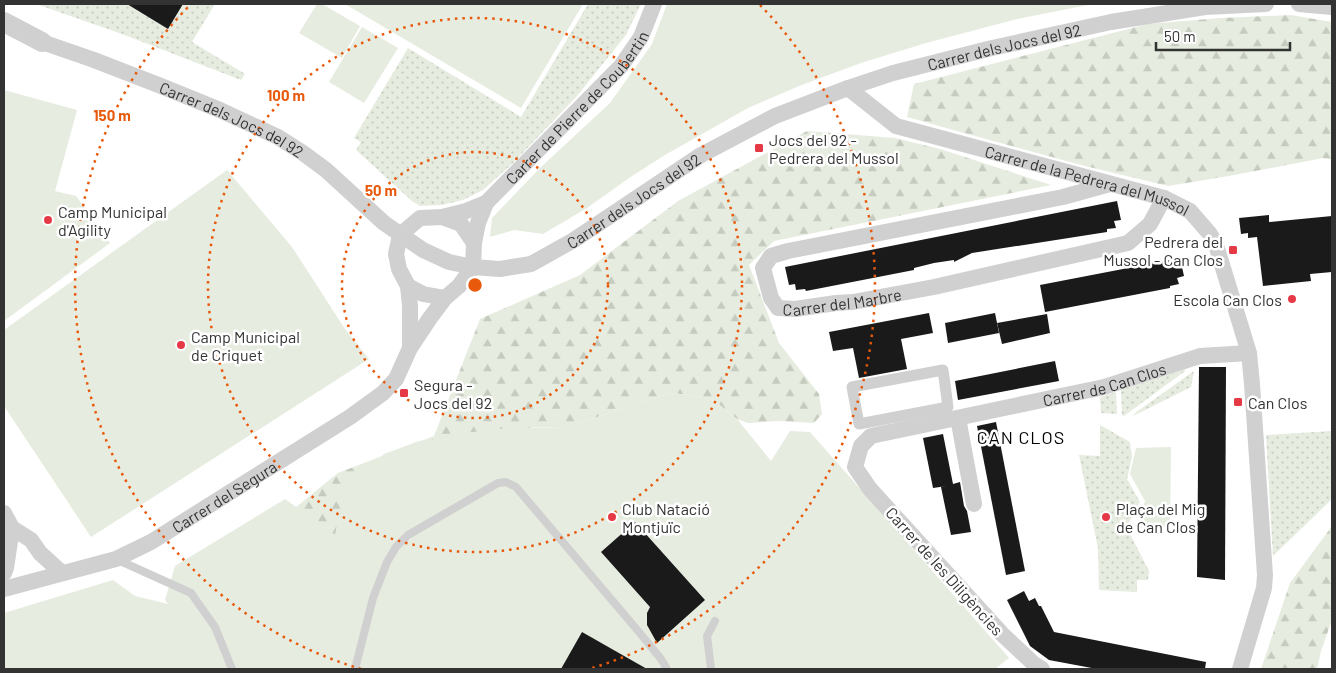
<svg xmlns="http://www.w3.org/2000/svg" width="1336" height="673" font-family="Barlow,sans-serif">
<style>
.grass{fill:url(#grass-dots)}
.forest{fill:url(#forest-firs)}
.green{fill:#e6ecdf}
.building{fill:#1a1a1a}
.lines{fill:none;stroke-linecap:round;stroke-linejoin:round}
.service{stroke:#d0d0d0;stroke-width:8}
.pedestrian{stroke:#d0d0d0;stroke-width:11}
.minor{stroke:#d0d0d0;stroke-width:16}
.tertiary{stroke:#d0d0d0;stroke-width:20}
.ring{fill:none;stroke:#e8590c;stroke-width:2.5;stroke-dasharray:2.5 5}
.poi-dot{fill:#e63946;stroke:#fff;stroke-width:2}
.labels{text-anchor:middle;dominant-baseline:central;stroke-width:5;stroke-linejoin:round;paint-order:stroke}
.street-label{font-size:16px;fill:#333;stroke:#fff}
.poi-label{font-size:16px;fill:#333;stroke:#fff;text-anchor:start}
.neighbourhood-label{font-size:18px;letter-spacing:1px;fill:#000;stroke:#fff}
.centre{fill:#e8590c;stroke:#fff;stroke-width:2.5}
.ring-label{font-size:15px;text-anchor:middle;font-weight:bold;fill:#e8590c;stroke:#fff;stroke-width:5;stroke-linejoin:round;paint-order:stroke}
</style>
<defs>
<pattern id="grass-dots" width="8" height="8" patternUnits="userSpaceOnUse" patternTransform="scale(1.25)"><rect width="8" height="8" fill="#e6ecdf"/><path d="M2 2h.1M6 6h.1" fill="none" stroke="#c6cbc0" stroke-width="1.8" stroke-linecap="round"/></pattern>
<pattern id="forest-firs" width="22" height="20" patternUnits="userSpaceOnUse" patternTransform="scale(1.25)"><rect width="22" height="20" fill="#e6ecdf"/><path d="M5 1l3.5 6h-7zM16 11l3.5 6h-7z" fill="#c6cbc0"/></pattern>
</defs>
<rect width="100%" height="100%" fill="#fff"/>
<g class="grass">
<path d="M 36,4 L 127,4 L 168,29 L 183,4 L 215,4 L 192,42 L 245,74 L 241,80 L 122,34 Z"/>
<path d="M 588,4 L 641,4 L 626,35 L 577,96 L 513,163 L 483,190 L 463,200 L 442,205 L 420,206 L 412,201 L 356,150 L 361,142 L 354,138 L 408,48 L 521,117 Z"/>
<path d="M 1185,369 L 1185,371 L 1124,416 L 1122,415 L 1121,390 Z"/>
<path d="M 1194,371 L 1191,387 L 1133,416 L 1135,413 Z"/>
<path d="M 1116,392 L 1117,414 L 1101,413 L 1100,397 Z"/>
<path d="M 1100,425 L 1130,442 L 1132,457 L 1127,479 L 1140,502 L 1129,522 L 1129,532 L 1149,571 L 1148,580 L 1137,580 L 1137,592 L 1099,590 L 1098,548 L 1079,455 L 1100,456 Z"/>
<path d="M 1332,431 L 1332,499 L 1273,556 L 1266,435 Z"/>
</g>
<g class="forest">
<path d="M 1291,15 L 1332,22 L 1332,159 L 1323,158 L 1229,176 L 1168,186 L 1081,165 L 993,141 L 907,117 L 914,84 L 1148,24 L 1221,18 Z"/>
<path d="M 807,131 L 895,138 L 940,149 L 1051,185 L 774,241 L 749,265 L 779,343 L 819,394 L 822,414 L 814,423 L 779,421 L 748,423 L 737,419 L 711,398 L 673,393 L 638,402 L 570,427 L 533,427 L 311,551 L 285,516 L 338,473 L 434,436 L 480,319 L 580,275 L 678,201 Z"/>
<path d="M 1332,526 L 1332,620 L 1321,651 L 1317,669 L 1261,669 L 1290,583 Z"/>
</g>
<g class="green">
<path d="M 317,4 L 322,4 L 360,26 L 342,58 L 299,33 Z"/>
<path d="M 345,4 L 583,4 L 521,108 Z"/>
<path d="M 667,4 L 1093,4 L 1017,19 L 926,43 L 861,63 L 799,86 L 748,108 L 665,155 L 629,178 L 587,208 L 543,234 L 514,230 L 490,237 L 492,218 L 541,167 L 610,103 L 652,44 Z"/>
<path d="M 362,27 L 398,48 L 364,103 L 329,82 Z"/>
<path d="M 4,90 L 77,110 L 55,191 L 76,196 L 110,243 L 4,321 Z"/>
<path d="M 227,170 L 292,247 L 345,329 L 369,359 L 91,537 L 4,406 L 4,330 Z"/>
<path d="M 673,393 L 711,398 L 737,419 L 771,461 L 790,431 L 810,432 L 1009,658 L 995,669 L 4,669 L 4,613 L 113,580 L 135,596 L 168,604 L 165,600 L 175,566 L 285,499 L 335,535 L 343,493 L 384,454 L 419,441 L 438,439 L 464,433 L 508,428 L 570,427 L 638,402 Z"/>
<path d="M 1171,447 L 1170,527 L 1136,528 L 1145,501 L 1130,474 L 1136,448 Z"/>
</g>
<g class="building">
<path d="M 127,4 L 183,4 L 168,29 Z"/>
<path d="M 1117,201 L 1121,220 L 1114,221 L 1116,228 L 1107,229 L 1107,232 L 972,253 L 954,262 L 954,260 L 934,263 L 914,268 L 914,270 L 806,291 L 805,289 L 796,290 L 795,284 L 789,285 L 785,267 Z"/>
<path d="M 1269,215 L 1269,222 L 1332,216 L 1332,272 L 1310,274 L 1311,281 L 1263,286 L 1257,237 L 1248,238 L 1248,233 L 1241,234 L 1239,218 Z"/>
<path d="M 1180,258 L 1184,276 L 1177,278 L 1179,284 L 1170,286 L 1170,288 L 1045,312 L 1040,285 Z"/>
<path d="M 929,313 L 933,333 L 901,339 L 907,369 L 859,378 L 853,348 L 833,351 L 829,332 Z"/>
<path d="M 995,313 L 999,333 L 948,343 L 945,323 Z"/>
<path d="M 1047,314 L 1050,333 L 1002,344 L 997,323 Z"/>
<path d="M 1055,361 L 1059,381 L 958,400 L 955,381 Z"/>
<path d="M 1199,367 L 1226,367 L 1225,580 L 1197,577 Z"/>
<path d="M 996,422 L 1025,571 L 1006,575 L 977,426 Z"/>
<path d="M 943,434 L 953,484 L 960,482 L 964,506 L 967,511 L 971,532 L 951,535 L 941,487 L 947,486 L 933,488 L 923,438 Z"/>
<path d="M 635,522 L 705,600 L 657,643 L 647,625 L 647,613 L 650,607 L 601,552 Z"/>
<path d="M 1024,591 L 1029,601 L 1035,598 L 1039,606 L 1041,606 L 1054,632 L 1206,662 L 1205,669 L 1097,669 L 1049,660 L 1030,646 L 1007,600 Z"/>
<path d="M 582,632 L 647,669 L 561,669 Z"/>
</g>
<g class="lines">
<g class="service">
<path d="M 118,560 L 191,593 L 215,627 L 232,669"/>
<path d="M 355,669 L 373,598 L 387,562 L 396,547 L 408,535 L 498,483 L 506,482 L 516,487 L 639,632 L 661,659 L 667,669"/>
<path d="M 711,669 L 707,636 L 715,621"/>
</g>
<path class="pedestrian" d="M 943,370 L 948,407 L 859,424 L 852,387 Z"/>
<g class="minor">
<path d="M 1299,4 L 1332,7"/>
<path id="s1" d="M 42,42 L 94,60 L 161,86 L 220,110 L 278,137 L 303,153 L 326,170 L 384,223 L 423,250 L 449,262 L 473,267 L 500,269 L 531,264 L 574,240 L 701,155 L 775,116 L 848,88 L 893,73 L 992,48 L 1111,22 L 1205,7 L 1266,4"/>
<path id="s2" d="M 848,88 L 896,126 L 1164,198 L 1190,211 L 1210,234 L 1216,245 L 1249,353 L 1252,384 L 1265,575 L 1264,588 L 1240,669"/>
<path id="s3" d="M 1110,184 L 1063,197 L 788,251 L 771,256 L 763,268 L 771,298 L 778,308 L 795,309 L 836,303 L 853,302 L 934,287 L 1128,243 L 1150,224 L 1164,198"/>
<path d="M 442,217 L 461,224 L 474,243"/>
<path d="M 400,235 L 396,254 L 399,269 L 408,286 L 410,306 L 410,348"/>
<path d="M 400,235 L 420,218 L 442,217 L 466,211 L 486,203"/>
<path id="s4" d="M 473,267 L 474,243 L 478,223 L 486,203 L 621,66 L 641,37 L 654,4"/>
<path d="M 408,286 L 423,294 L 445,298"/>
<path d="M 958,418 L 974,504"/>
<path d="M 4,513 L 12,528 L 31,540 L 40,553 L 62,573"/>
<path d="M 4,573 L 6,568 L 12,528"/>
<path id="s5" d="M 4,589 L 116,559 L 151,542 L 350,417 L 383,393 L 396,379 L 410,348 L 430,318 L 445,298 L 459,286 L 473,267"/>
<path id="s6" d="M 1042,669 L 1034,664 L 1002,634 L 870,489 L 855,467 L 861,446 L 871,436 L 1104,387 L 1200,356 L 1249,353"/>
</g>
<path class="tertiary" d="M 4,22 L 42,42"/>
</g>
<g class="ring">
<circle cx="475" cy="285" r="133"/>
<circle cx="475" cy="285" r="267"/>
<path d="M361 669A400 400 0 0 1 190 5M760 5A400 400 0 0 1 589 669"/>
</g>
<g class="poi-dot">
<rect x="754" y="143" width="10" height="10" rx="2.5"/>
<circle cx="48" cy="220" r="5"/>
<rect x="1228" y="245" width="10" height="10" rx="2.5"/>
<circle cx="1292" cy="299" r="5"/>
<circle cx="181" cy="345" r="5"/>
<rect x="399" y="388" width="10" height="10" rx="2.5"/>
<rect x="1233" y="397" width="10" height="10" rx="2.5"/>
<circle cx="612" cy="517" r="5"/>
<circle cx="1106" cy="517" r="5"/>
</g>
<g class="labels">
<g class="street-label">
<text stroke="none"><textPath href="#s1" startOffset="1076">Carrer dels Jocs del 92</textPath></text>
<text stroke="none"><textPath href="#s4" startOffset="198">Carrer de Pierre de Coubertin</textPath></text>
<text stroke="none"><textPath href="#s1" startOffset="205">Carrer dels Jocs del 92</textPath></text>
<text stroke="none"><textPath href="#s2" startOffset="260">Carrer de la Pedrera del Mussol</textPath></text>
<text stroke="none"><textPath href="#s1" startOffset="671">Carrer dels Jocs del 92</textPath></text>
<text stroke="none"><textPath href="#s3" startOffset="469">Carrer del Marbre</textPath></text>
<text stroke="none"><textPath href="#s6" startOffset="551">Carrer de Can Clos</textPath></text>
<text stroke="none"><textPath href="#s5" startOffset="241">Carrer del Segura</textPath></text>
<text transform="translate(945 571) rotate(48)">Carrer de les Diligències</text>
</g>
<g class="poi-label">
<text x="769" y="139">Jocs del 92 -<tspan x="769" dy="18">Pedrera del Mussol</tspan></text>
<text x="58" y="211">Camp Municipal<tspan x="58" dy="18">d'Agility</tspan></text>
<text x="1223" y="241" text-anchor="end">Pedrera del<tspan x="1223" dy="18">Mussol - Can Clos</tspan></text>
<text x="1282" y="299" text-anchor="end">Escola Can Clos</text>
<text x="191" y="336">Camp Municipal<tspan x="191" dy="18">de Criquet</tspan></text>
<text x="414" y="384">Segura -<tspan x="414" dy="18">Jocs del 92</tspan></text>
<text x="1248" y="402">Can Clos</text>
<text x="622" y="508">Club Natació<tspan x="622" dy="18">Montjuïc</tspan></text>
<text x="1116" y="508">Plaça del Mig<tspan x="1116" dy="18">de Can Clos</tspan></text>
</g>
<g class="neighbourhood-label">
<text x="1021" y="437">CAN CLOS</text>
</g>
</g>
<circle cx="475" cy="285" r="8" class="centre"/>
<g class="ring-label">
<text x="286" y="101">100 m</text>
<text x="112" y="121">150 m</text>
<text x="381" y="196">50 m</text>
</g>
<rect width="1336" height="673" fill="none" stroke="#333333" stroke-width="10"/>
<path d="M1156 42v8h134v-8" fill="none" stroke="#333333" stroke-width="2.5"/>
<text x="1164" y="42" font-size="15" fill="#333333" stroke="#ffffff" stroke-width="4" paint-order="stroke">50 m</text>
</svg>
